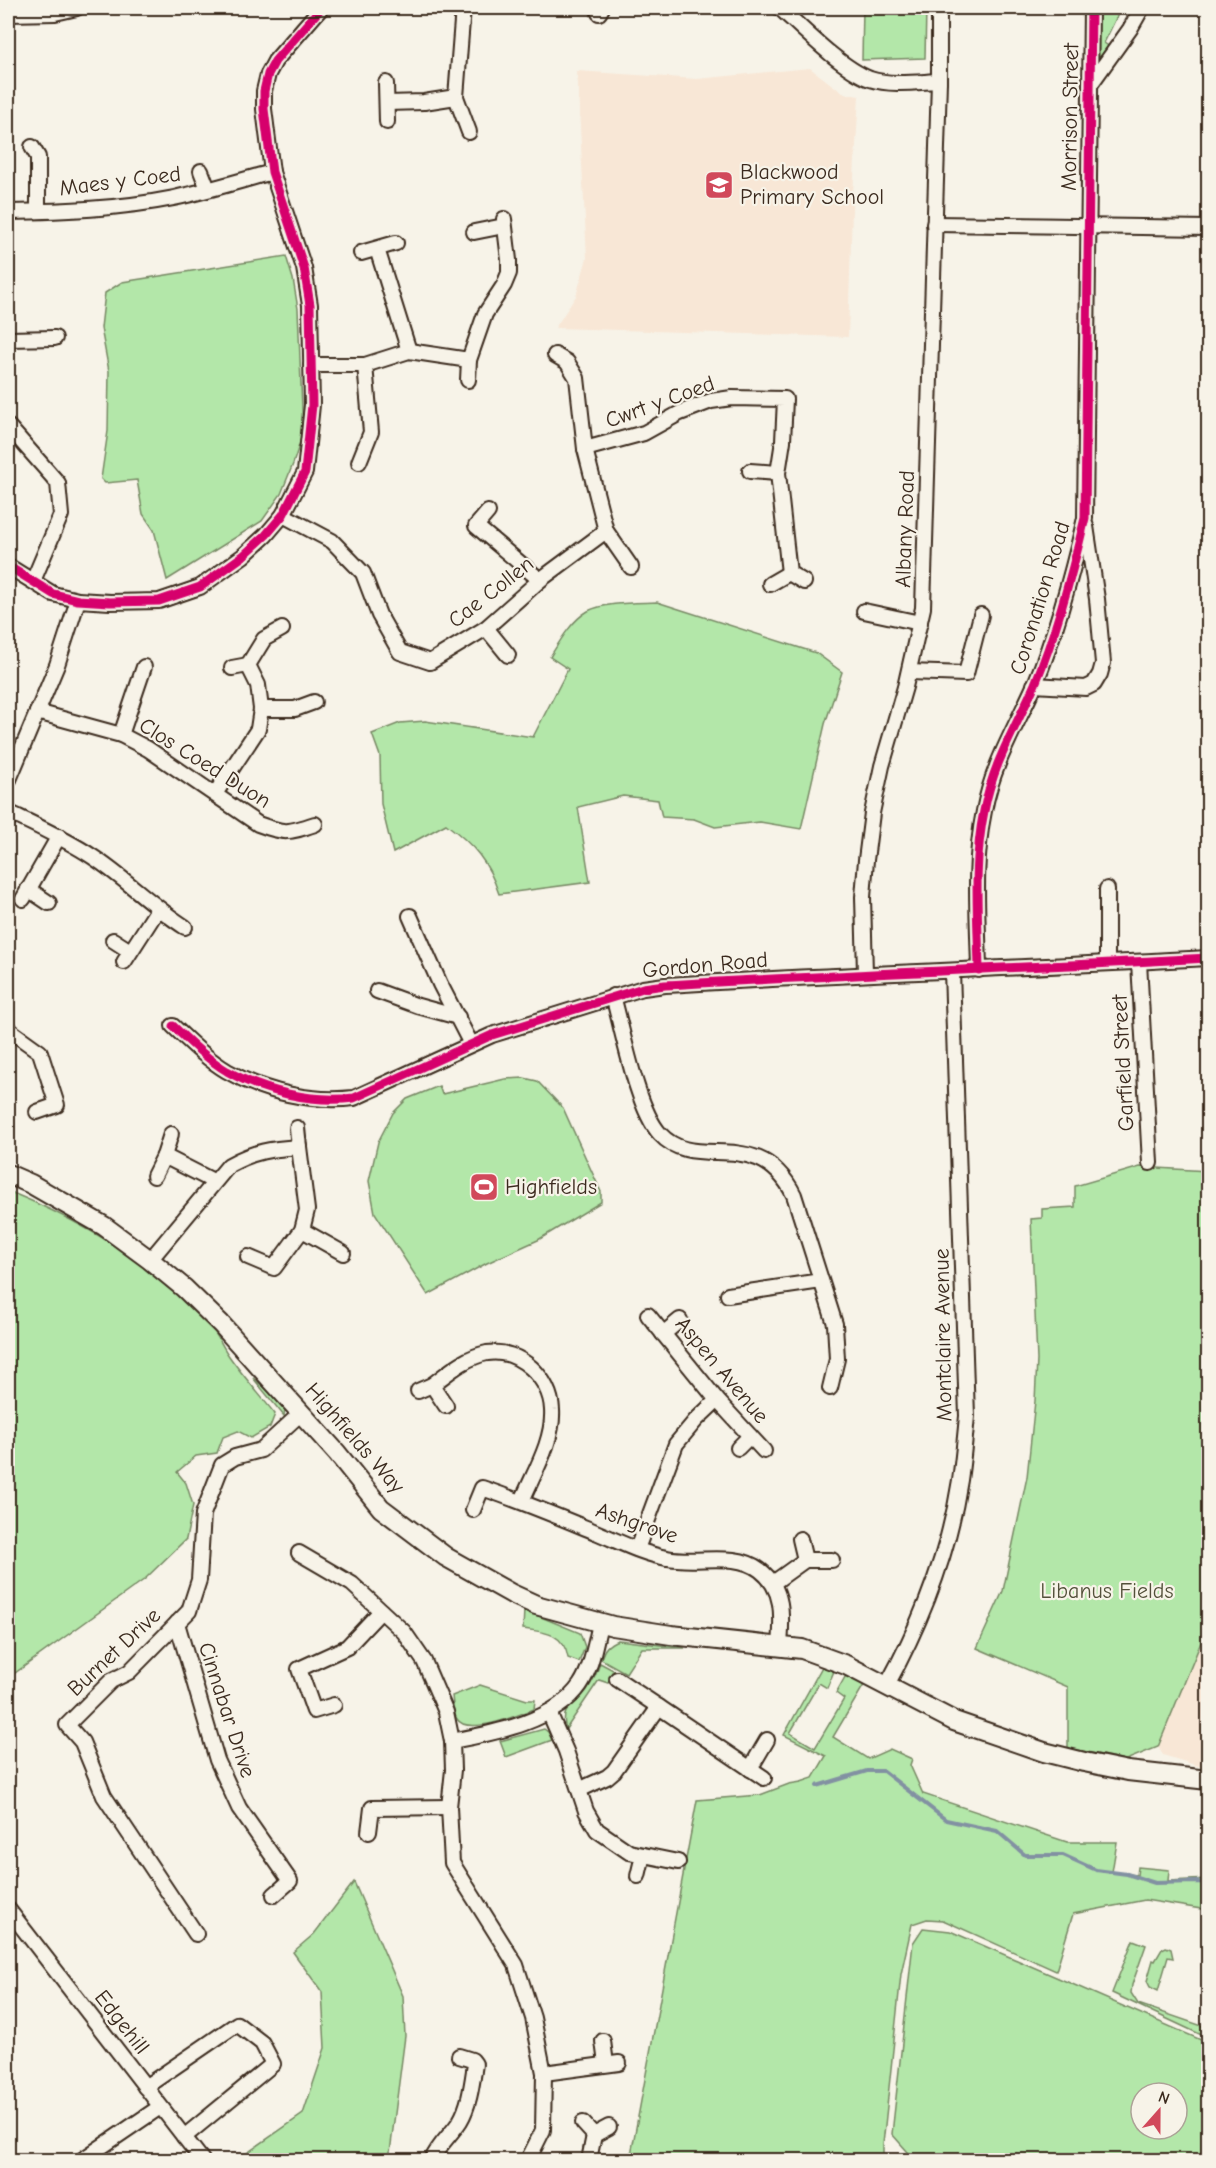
<svg xmlns="http://www.w3.org/2000/svg" width="1216" height="2168" font-family="'Comic Neue',sans-serif">
<style>
.built{fill:#f8e7d6}
.green{fill:#b3e7a9;stroke:#778864;stroke-width:1.5;fill-rule:evenodd}
.lines{fill:none;stroke-linecap:round;stroke-linejoin:round}
.stream{stroke:#8291a2;stroke-width:4}
.minor-casing{stroke:#3b2a1e;stroke-width:18}
.major-casing{stroke:#3b2a1e;stroke-width:22}
.minor{stroke:#f7f3e8;stroke-width:14}
.major{stroke:#f7f3e8;stroke-width:18}
.cycleway-casing{stroke:#f7f3e8;stroke-width:13}
.cycleway{stroke:#d6006c;stroke-width:9}
.labels{text-anchor:middle;dominant-baseline:central;stroke-width:4.5;stroke-linejoin:round;paint-order:stroke}
.street-label{font-size:22px;fill:#3b2a1e;stroke:#f7f3e8}
.poi-label{font-size:22px;fill:#3b2a1e;stroke:#f7f3e8;text-anchor:start}
.park-label{font-size:22px;fill:#53503a;stroke:#f7f3e8}
</style>
<rect width="100%" height="100%" fill="#f7f3e8"/>
<filter id="ink" filterUnits="userSpaceOnUse"><feTurbulence type="fractalNoise" baseFrequency=".0167" numOctaves="2"/><feDisplacementMap in="SourceGraphic" scale="12" xChannelSelector="R" yChannelSelector="G"/><feConvolveMatrix kernelMatrix="1 2 1 2 8 2 1 2 1" color-interpolation-filters="sRGB"/></filter>
<g filter="url(#ink)">
<g class="built">
<path d="M 810,68 L 843,93 L 859,96 L 852,210 L 848,337 L 555,328 L 576,296 L 587,258 L 577,71 L 697,79 Z"/>
<path d="M 1208,1625 L 1208,1769 L 1163,1755 L 1158,1747 Z"/>
</g>
<g class="green">
<path d="M 863,8 L 926,8 L 925,58 L 862,60 Z"/>
<path d="M 1103,8 L 1121,8 L 1104,43 L 1110,47 L 1098,62 L 1098,15 Z"/>
<path d="M 286,256 L 293,279 L 298,309 L 303,433 L 293,464 L 281,494 L 262,521 L 167,580 L 154,530 L 143,514 L 137,480 L 105,483 L 101,479 L 108,431 L 109,371 L 101,328 L 105,293 L 122,282 Z"/>
<path d="M 657,602 L 816,653 L 842,672 L 825,724 L 801,829 L 760,822 L 715,827 L 694,819 L 662,817 L 658,800 L 623,796 L 578,807 L 590,882 L 499,894 C 488,861 474,845 446,824 L 393,853 L 381,804 L 380,756 L 372,734 L 400,723 L 425,721 L 533,737 L 568,669 L 550,657 C 560,641 571,621 588,611 C 604,602 639,603 657,602 Z"/>
<path d="M 524,1078 L 537,1081 L 563,1108 L 601,1192 L 601,1202 L 538,1240 L 487,1263 L 428,1295 L 375,1213 L 369,1181 L 378,1142 L 393,1113 L 407,1099 L 439,1086 L 442,1094 L 505,1079 Z"/>
<path d="M 1140,1167 L 1208,1171 L 1208,1625 L 1158,1747 L 1126,1760 L 1068,1748 L 1068,1687 L 977,1648 L 1003,1591 L 1027,1477 L 1035,1401 L 1037,1360 L 1031,1219 L 1042,1218 L 1042,1209 L 1075,1207 L 1075,1186 Z"/>
<path d="M 8,1191 C 84,1222 158,1265 212,1329 C 219,1337 223,1348 229,1356 C 243,1376 260,1395 275,1414 L 270,1427 L 251,1438 L 238,1431 L 223,1437 L 217,1453 L 196,1456 L 177,1472 L 186,1483 L 193,1505 L 186,1539 L 145,1579 L 8,1678 Z"/>
<path d="M 253,1378 L 276,1397 L 285,1408 L 284,1416 Z"/>
<path d="M 524,1610 L 580,1633 L 585,1647 L 579,1662 L 568,1658 C 564,1633 545,1632 523,1629 Z"/>
<path d="M 618,1640 L 685,1648 L 642,1648 L 626,1673 L 601,1659 C 604,1648 608,1644 618,1640 Z"/>
<path d="M 600,1663 L 615,1671 L 608,1683 L 599,1680 L 566,1729 C 559,1706 576,1706 587,1690 C 593,1681 597,1673 600,1663 Z"/>
<path d="M 823,1665 L 834,1671 L 827,1688 L 819,1683 L 790,1733 L 815,1748 L 844,1699 L 836,1693 L 845,1677 L 847,1676 L 864,1685 L 833,1737 L 868,1759 L 890,1749 L 912,1759 L 910,1765 L 923,1794 L 1067,1842 L 1117,1842 L 1112,1872 L 1137,1875 L 1138,1867 L 1169,1870 L 1168,1881 L 1208,1879 L 1208,1910 L 1145,1900 L 1073,1914 L 1056,1971 L 943,1920 L 927,1919 L 912,1924 L 901,1974 L 883,2144 L 883,2160 L 630,2160 L 697,1800 L 760,1795 L 789,1784 L 801,1782 L 813,1778 L 826,1756 L 784,1735 Z"/>
<path d="M 480,1685 L 527,1700 L 535,1700 L 534,1709 C 519,1715 467,1736 457,1719 C 453,1714 453,1703 452,1696 Z"/>
<path d="M 544,1729 L 548,1732 L 552,1740 L 506,1757 L 500,1741 Z"/>
<path d="M 354,1882 L 403,1996 L 405,2036 L 389,2160 L 237,2160 L 303,2114 L 325,2048 L 322,1992 L 293,1952 L 314,1934 Z"/>
<path d="M 923,1928 L 950,1931 L 1208,2043 L 1208,2160 L 915,2160 L 892,2134 L 913,1943 ZM 1141,2093 L 1177,2093 L 1177,2129 L 1141,2129 Z"/>
<path d="M 1133,1940 L 1146,1945 L 1132,1985 L 1131,1993 L 1138,2004 L 1208,2028 L 1208,2038 L 1112,1993 Z"/>
<path d="M 1166,1947 L 1171,1949 L 1173,1958 L 1168,1957 L 1158,1991 L 1150,1987 L 1147,1981 L 1153,1960 L 1155,1961 L 1162,1949 Z"/>
</g>
<g class="lines">
<path class="stream" d="M 817,1786 L 867,1771 L 883,1771 L 946,1820 L 997,1831 L 1025,1855 L 1063,1855 L 1096,1870 L 1127,1874 L 1155,1883 L 1196,1882 L 1208,1883"/>
<g class="minor-casing">
<g id="minor">
<path d="M 463,8 L 456,97 L 469,132"/>
<path d="M 780,8 C 803,29 841,68 870,79 C 892,86 917,82 939,81"/>
<path d="M 599,13 L 602,8"/>
<path d="M 8,14 L 55,13 L 77,8"/>
<path d="M 386,83 L 387,122"/>
<path d="M 1090,85 L 1130,29 L 1142,8"/>
<path d="M 387,103 L 424,102 L 456,97"/>
<path d="M 32,147 L 38,157 L 38,211"/>
<path d="M 201,171 L 208,189"/>
<path d="M 8,212 C 63,211 119,209 174,198 C 207,191 240,181 272,172"/>
<path d="M 934,224 L 1208,228"/>
<path d="M 474,232 L 504,226"/>
<path d="M 377,249 L 409,351"/>
<path d="M 361,253 L 396,243"/>
<path d="M 8,339 L 55,338"/>
<path d="M 555,355 L 567,362 L 577,378 L 585,449 L 606,531 L 631,567"/>
<path d="M 311,365 L 365,365 L 409,351 L 469,360 L 485,314 L 504,285 L 509,273 L 509,260 L 504,219"/>
<path d="M 468,380 L 469,360"/>
<path d="M 8,426 L 58,483 L 61,515 L 33,581"/>
<path d="M 585,449 L 644,433 L 680,413 L 711,401 L 732,398 L 785,399 L 783,441 L 778,473 L 789,573 L 804,582"/>
<path d="M 359,462 L 371,432 L 365,365"/>
<path d="M 750,471 L 778,473"/>
<path d="M 488,512 L 476,526 L 540,580"/>
<path d="M 283,515 L 332,541 L 363,573 L 379,615 L 400,652 L 430,662 L 486,628 L 540,580 L 606,531"/>
<path d="M 8,566 L 53,594 L 78,600 L 110,602 L 159,601 L 200,587 L 243,556 L 266,535 L 283,515 L 305,472 L 312,405 L 310,305 L 304,268 L 272,172 L 264,109 L 264,91 L 268,74 L 275,61 L 321,8"/>
<path d="M 770,584 L 789,573"/>
<path d="M 864,611 L 920,623"/>
<path d="M 486,628 L 508,655"/>
<path d="M 248,665 L 264,639 L 282,629"/>
<path d="M 909,672 L 966,674 L 981,615"/>
<path d="M 1034,685 L 1086,688 L 1094,684 L 1100,674 L 1103,663 L 1097,599 L 1086,526"/>
<path d="M 261,709 L 295,709 L 314,702"/>
<path d="M 37,712 L 121,735 L 148,749 L 258,824 C 285,834 288,833 315,824"/>
<path d="M 121,735 L 144,667"/>
<path d="M 8,782 L 57,665 L 78,600"/>
<path d="M 215,794 L 258,729 L 261,709 L 258,685 L 248,665 L 232,668"/>
<path d="M 8,812 C 37,826 66,839 93,857 C 125,878 152,906 185,927"/>
<path d="M 28,889 L 49,903"/>
<path d="M 1107,889 L 1107,963"/>
<path d="M 23,899 L 59,836"/>
<path d="M 410,916 L 440,984 L 471,1044"/>
<path d="M 113,940 L 130,951"/>
<path d="M 124,962 L 158,909"/>
<path d="M 1139,962 L 1150,1163"/>
<path d="M 979,970 C 978,917 973,864 984,811 C 993,763 1016,727 1035,684 C 1057,631 1072,574 1085,518 L 1091,8"/>
<path d="M 865,973 L 863,897 L 866,860 L 872,813 L 882,766 L 905,687 L 923,608 L 939,81 L 939,8"/>
<path d="M 377,991 L 418,1006 L 458,1017"/>
<path d="M 613,996 C 623,1031 637,1109 660,1134 C 696,1174 758,1123 794,1195 L 835,1324 L 837,1359 L 830,1388"/>
<path d="M 173,1026 C 190,1042 207,1059 227,1071 C 264,1092 312,1103 354,1098 L 492,1035 L 643,988 L 665,985 C 846,974 1027,968 1208,958"/>
<path d="M 8,1029 L 40,1052 L 57,1105 L 37,1112"/>
<path d="M 297,1128 L 299,1147"/>
<path d="M 164,1156 L 171,1134"/>
<path d="M 154,1176 L 164,1156 L 213,1181"/>
<path d="M 302,1230 L 343,1253"/>
<path d="M 150,1260 L 229,1165 C 254,1151 271,1149 299,1147 L 307,1210 L 302,1230 L 274,1268 L 248,1257"/>
<path d="M 728,1295 L 821,1281"/>
<path d="M 648,1315 L 717,1400 L 764,1451"/>
<path d="M 663,1334 L 680,1320"/>
<path d="M 418,1391 L 432,1385"/>
<path d="M 446,1406 L 432,1385 C 449,1372 466,1357 487,1353 C 520,1348 551,1379 552,1410 C 554,1441 533,1474 522,1501"/>
<path d="M 738,1448 L 750,1436"/>
<path d="M 473,1510 L 482,1488 C 521,1501 559,1517 598,1533 C 620,1542 643,1554 667,1558 C 698,1564 735,1551 760,1570 C 785,1589 782,1618 780,1646"/>
<path d="M 800,1539 L 805,1560"/>
<path d="M 637,1549 L 676,1444 L 696,1420 L 717,1400"/>
<path d="M 299,1553 L 352,1584 L 404,1632 L 424,1661 L 446,1712 L 452,1741 L 453,1770 L 449,1807 L 452,1863 L 516,1965 L 533,2018 L 544,2073 L 543,2130 L 528,2160"/>
<path d="M 773,1583 L 805,1560 L 832,1560"/>
<path d="M 177,1623 L 217,1760 L 239,1808 L 290,1881 L 274,1895"/>
<path d="M 617,1679 L 659,1707"/>
<path d="M 887,1685 C 922,1621 949,1552 960,1480 C 963,1459 965,1437 967,1416 L 952,971"/>
<path d="M 334,1705 L 314,1711 L 299,1669 L 347,1647 L 381,1611"/>
<path d="M 549,1712 L 566,1751 L 586,1811 L 597,1830 L 629,1852 L 678,1862"/>
<path d="M 452,1741 C 493,1733 555,1722 580,1685 C 592,1667 595,1644 600,1624"/>
<path d="M 750,1769 L 767,1740"/>
<path d="M 579,1790 L 607,1777 L 614,1771 L 659,1707 L 764,1778"/>
<path d="M 369,1832 L 372,1808 L 449,1807"/>
<path d="M 638,1876 L 643,1855"/>
<path d="M 8,1909 L 202,2160"/>
<path d="M 196,1934 L 104,1796 L 82,1742 L 67,1725 L 111,1681 L 129,1672 L 189,1611 L 199,1580 L 203,1514 L 222,1465 L 235,1457 L 261,1450 L 301,1413"/>
<path d="M 603,2041 L 606,2064"/>
<path d="M 544,2073 L 619,2063"/>
<path d="M 145,2087 L 237,2024 L 262,2043 L 273,2064 L 184,2137"/>
<path d="M 583,2123 L 594,2135 L 589,2160"/>
<path d="M 594,2135 L 609,2127"/>
<path d="M 82,2160 L 160,2107"/>
<path d="M 432,2160 C 438,2145 451,2135 460,2121 C 470,2104 472,2083 475,2064 L 472,2060 L 459,2056"/>
</g>
</g>
<g class="major-casing">
<path id="major" d="M 8,1174 L 31,1184 L 104,1226 L 150,1260 L 184,1288 L 221,1324 L 337,1453 L 381,1508 L 446,1557 L 512,1594 L 536,1605 L 613,1626 L 671,1635 L 802,1649 L 846,1665 L 954,1721 L 1044,1752 L 1084,1762 L 1128,1771 L 1208,1780"/>
</g>
<use href="#minor" class="minor"/>
<use href="#major" class="major"/>
<g class="cycleway-casing">
<g id="cycleway">
<path d="M 8,566 L 53,594 L 78,600 L 110,602 L 159,601 L 200,587 L 243,556 L 266,535 L 283,515 L 305,472 L 312,405 L 310,305 L 304,268 L 272,172 L 264,109 L 264,91 L 268,74 L 275,61 L 321,8"/>
<path d="M 979,970 C 978,917 973,864 984,811 C 993,763 1016,727 1035,684 C 1057,631 1072,574 1085,518 L 1091,8"/>
<path d="M 173,1026 C 190,1042 207,1059 227,1071 C 264,1092 312,1103 354,1098 L 492,1035 L 643,988 L 665,985 C 846,974 1027,968 1208,958"/>
</g>
</g>
<use href="#cycleway" class="cycleway"/>
</g>
</g>
<defs>
<g id="school-square" transform="scale(1.5)"><rect x="-9" y="-9" width="18" height="18" rx="4" fill="#d1495b" stroke="#f7f3e8"/><path d="M0-5L7-2L0 1L-7-2ZM-4 1L0 2.5L4 1V4Q0 6-4 4Z" fill="#fff"/></g>
<g id="stadium-square" transform="scale(1.5)"><rect x="-9" y="-9" width="18" height="18" rx="4" fill="#d1495b" stroke="#f7f3e8"/><path d="M0-5a6.5 5 0 1 0 0 10a6.5 5 0 1 0 0-10ZM-3.5-1.8h7v3.6h-7Z" fill="#fff"/></g>
</defs>
<g fill-rule="evenodd">
<use href="#school-square" x="719" y="185"/>
<use href="#stadium-square" x="484" y="1187"/>
</g>
<g class="labels">
<g class="street-label">
<text transform="translate(1070 117) rotate(-89)">Morrison Street</text>
<text transform="translate(120 181) rotate(-7)">Maes y Coed</text>
<text transform="translate(660 402) rotate(-20)">Cwrt y Coed</text>
<text transform="translate(905 529) rotate(-88)">Albany Road</text>
<text transform="translate(491 592) rotate(-38)">Cae Collen</text>
<text transform="translate(1040 598) rotate(-73)">Coronation Road</text>
<text transform="translate(205 763) rotate(32)">Clos Coed Duon</text>
<text transform="translate(705 965) rotate(-5)">Gordon Road</text>
<text transform="translate(1123 1063) rotate(-93)">Garfield Street</text>
<text transform="translate(943 1335) rotate(-91)">Montclaire Avenue</text>
<text transform="translate(722 1370) rotate(50)">Aspen Avenue</text>
<text transform="translate(355 1438) rotate(49)">Highfields Way</text>
<text transform="translate(637 1523) rotate(19)">Ashgrove</text>
<text transform="translate(114 1652) rotate(-43)">Burnet Drive</text>
<text transform="translate(227 1710) rotate(72)">Cinnabar Drive</text>
<text transform="translate(122 2022) rotate(52)">Edgehill</text>
</g>
<g class="poi-label">
<text x="740" y="172">Blackwood<tspan x="740" dy="25">Primary School</tspan></text>
<text x="505" y="1187">Highfields</text>
</g>
<g class="park-label">
<text x="1107" y="1591">Libanus Fields</text>
</g>
</g>
<rect width="1216" height="2168" fill="none" stroke="#f7f3e8" stroke-width="30"/>
<rect x="15" y="15" width="1186" height="2138" fill="none" stroke="#3b2a1e" stroke-width="2" filter="url(#ink)"/>
<g transform="translate(1159 2111) rotate(21)"><circle r="28" fill="#f7f3e8" stroke="#aca397" stroke-width="1.5"/>
<path d="M0-4.5L10 22L0 15L-10 22Z" fill="#d1495b"/>
<text y="-9" font-size="16" font-weight="bold" text-anchor="middle" fill="#3b2a1e">N</text>
</g>
</svg>
